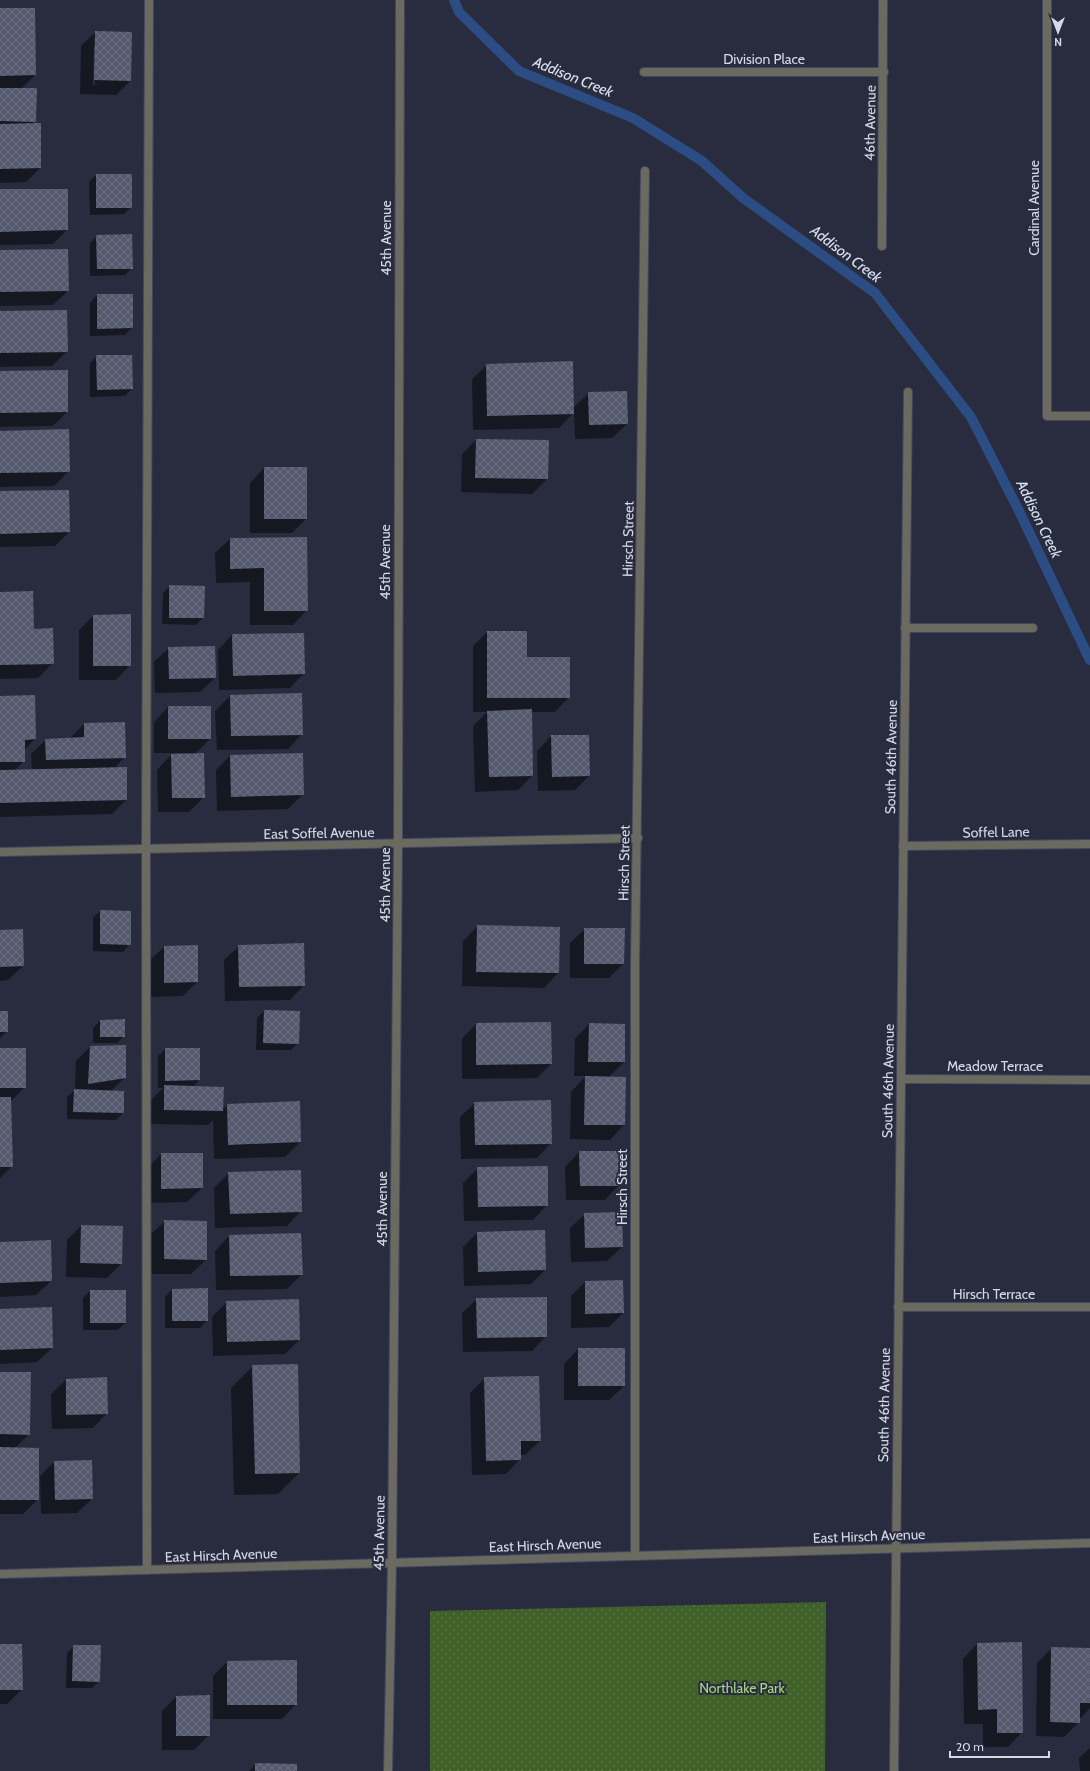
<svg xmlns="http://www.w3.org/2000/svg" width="1090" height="1771" font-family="Cabin,sans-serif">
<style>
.park{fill:url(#park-dots)}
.shadow{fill:#0007;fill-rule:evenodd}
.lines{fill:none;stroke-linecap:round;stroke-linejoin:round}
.stream{stroke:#2c4d83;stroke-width:10}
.building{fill:url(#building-cross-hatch)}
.service-casing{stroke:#45485a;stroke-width:10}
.minor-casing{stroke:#45485a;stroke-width:10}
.service{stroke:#6a6a60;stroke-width:8}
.minor{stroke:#6a6a60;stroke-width:8}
.labels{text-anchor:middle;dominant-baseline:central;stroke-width:4;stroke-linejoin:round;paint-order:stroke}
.street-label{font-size:14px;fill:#d6d9e5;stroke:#292c3f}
.park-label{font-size:14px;fill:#a4d982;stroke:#292c3f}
.water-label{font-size:15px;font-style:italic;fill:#d6e1f2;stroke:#292c3f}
</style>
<defs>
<pattern id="park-dots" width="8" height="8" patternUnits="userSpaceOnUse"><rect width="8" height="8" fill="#3f6028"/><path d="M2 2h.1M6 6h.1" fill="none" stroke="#5a7647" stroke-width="1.8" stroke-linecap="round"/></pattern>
<pattern id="building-cross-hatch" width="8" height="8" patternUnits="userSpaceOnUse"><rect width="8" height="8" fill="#55596e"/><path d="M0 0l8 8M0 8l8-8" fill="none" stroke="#6d7083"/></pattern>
</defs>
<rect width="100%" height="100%" fill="#292c3f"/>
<path class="park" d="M 826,1602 L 825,1771 L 430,1771 L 430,1611 Z"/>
<g class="shadow">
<path d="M 0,9 L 34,9 L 35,75 L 21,89 L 35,121 L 32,124 L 40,168 L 26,182 L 0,183 Z"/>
<path d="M 95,32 L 130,81 L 116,95 L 80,94 L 81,46 ZM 94,45 L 96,45 L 95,85 L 93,85 Z"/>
<path d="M 96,175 L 131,207 L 124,214 L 90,215 L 89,182 Z"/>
<path d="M 0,190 L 67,230 L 53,244 L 0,245 Z"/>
<path d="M 97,236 L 132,268 L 125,275 L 90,276 L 90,243 Z"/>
<path d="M 0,251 L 68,291 L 53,305 L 0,306 Z"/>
<path d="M 97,295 L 132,295 L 132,328 L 125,335 L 90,336 L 90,303 Z"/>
<path d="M 0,312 L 67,351 L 52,366 L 0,367 Z"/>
<path d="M 97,356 L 132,389 L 125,396 L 90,397 L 90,363 Z"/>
<path d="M 487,365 L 573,408 L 589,393 L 627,424 L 612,438 L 575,439 L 574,412 L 559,428 L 473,430 L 472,379 Z"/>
<path d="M 0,372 L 67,412 L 53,426 L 0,427 Z"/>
<path d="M 0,432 L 69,471 L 54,486 L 0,487 Z"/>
<path d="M 476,440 L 548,441 L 547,479 L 532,494 L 461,492 L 462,454 Z"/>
<path d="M 264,468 L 306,468 L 306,519 L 292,533 L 250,533 L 250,483 Z"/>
<path d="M 0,492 L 69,532 L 55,546 L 0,547 Z"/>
<path d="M 306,538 L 307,610 L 293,625 L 250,625 L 250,582 L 216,583 L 215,553 L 230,539 Z"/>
<path d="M 170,586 L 203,618 L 196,625 L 162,624 L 163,593 Z"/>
<path d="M 0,593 L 53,663 L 38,678 L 0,679 Z"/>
<path d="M 93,616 L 130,665 L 116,680 L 79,680 L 79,630 Z"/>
<path d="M 487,632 L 526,658 L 569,697 L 555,712 L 531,712 L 532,776 L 518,790 L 475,792 L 473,726 L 487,712 L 473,712 L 473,646 Z"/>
<path d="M 303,634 L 304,673 L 290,688 L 219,690 L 218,650 L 232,635 Z"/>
<path d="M 169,648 L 215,678 L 200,692 L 155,693 L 154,662 Z"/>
<path d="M 301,694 L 302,734 L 288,749 L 217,750 L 215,711 L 230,696 Z"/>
<path d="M 0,697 L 35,739 L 24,750 L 24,761 L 14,771 L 32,770 L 31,754 L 46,740 L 70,738 L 84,724 L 125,757 L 114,768 L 126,800 L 112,814 L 0,817 Z"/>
<path d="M 168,707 L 210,739 L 194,755 L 204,797 L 189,812 L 158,812 L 157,770 L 171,755 L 185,755 L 185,753 L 154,753 L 154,722 Z"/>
<path d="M 551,736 L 589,776 L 575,790 L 538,791 L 537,751 Z"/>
<path d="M 230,756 L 303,794 L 288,809 L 217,811 L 216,770 Z"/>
<path d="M 100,911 L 130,944 L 123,952 L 93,951 L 93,918 Z"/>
<path d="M 478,926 L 559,928 L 558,973 L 544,988 L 462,986 L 463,941 Z"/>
<path d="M 585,929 L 623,964 L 609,978 L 570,978 L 570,943 Z"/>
<path d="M 0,931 L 23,966 L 8,980 L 0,981 Z"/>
<path d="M 197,946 L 197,982 L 183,996 L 150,997 L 149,961 L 164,947 Z"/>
<path d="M 239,946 L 304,985 L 290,1000 L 225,1001 L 224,960 Z"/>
<path d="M 264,1011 L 298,1043 L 291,1050 L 256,1050 L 257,1018 Z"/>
<path d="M 0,1012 L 7,1031 L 0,1038 Z"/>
<path d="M 124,1020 L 124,1036 L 117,1043 L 93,1043 L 93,1028 L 100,1021 Z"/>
<path d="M 476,1024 L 551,1064 L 537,1078 L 462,1079 L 462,1039 Z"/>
<path d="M 589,1024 L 624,1062 L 608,1078 L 625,1078 L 624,1125 L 610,1140 L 570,1139 L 571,1092 L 586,1076 L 574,1076 L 575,1039 Z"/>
<path d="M 90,1047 L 125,1077 L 111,1091 L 123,1092 L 123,1113 L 116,1120 L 67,1119 L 67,1097 L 75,1090 L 76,1061 Z"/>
<path d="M 0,1049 L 25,1087 L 10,1102 L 12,1166 L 0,1178 Z"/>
<path d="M 165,1049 L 199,1049 L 199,1080 L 193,1087 L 222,1110 L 228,1105 L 299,1102 L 300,1142 L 285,1157 L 214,1159 L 213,1120 L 208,1125 L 149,1124 L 150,1101 L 163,1088 L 158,1088 L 158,1056 Z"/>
<path d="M 475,1103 L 551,1143 L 537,1158 L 461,1159 L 460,1117 Z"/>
<path d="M 579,1152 L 619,1185 L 605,1200 L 566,1200 L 565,1167 Z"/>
<path d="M 161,1154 L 202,1188 L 187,1202 L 147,1203 L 147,1169 Z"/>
<path d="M 478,1168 L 547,1205 L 533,1220 L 464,1221 L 463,1183 Z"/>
<path d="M 229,1173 L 301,1211 L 287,1226 L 215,1228 L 214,1188 Z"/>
<path d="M 585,1214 L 622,1247 L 607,1261 L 571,1262 L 570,1228 Z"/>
<path d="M 165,1221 L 206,1260 L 191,1274 L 149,1274 L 150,1235 Z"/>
<path d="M 81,1226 L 121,1264 L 107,1278 L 66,1277 L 67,1240 Z"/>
<path d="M 477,1233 L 545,1270 L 531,1284 L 464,1286 L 463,1247 Z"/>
<path d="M 229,1236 L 302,1274 L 287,1289 L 216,1290 L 215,1251 Z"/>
<path d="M 0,1243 L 51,1281 L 36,1295 L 0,1297 Z"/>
<path d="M 585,1282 L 623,1313 L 609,1327 L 571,1328 L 571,1296 Z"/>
<path d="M 172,1289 L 207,1320 L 200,1328 L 165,1328 L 165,1297 Z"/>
<path d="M 90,1291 L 125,1323 L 118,1330 L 83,1330 L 83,1298 Z"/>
<path d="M 477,1299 L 546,1336 L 532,1351 L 463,1352 L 462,1313 Z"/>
<path d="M 227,1302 L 299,1340 L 285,1354 L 213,1356 L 212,1317 Z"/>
<path d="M 0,1310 L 52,1348 L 37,1362 L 0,1364 Z"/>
<path d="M 578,1349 L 624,1386 L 609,1400 L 564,1400 L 564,1364 Z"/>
<path d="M 253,1366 L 299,1473 L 278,1494 L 234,1495 L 231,1388 Z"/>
<path d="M 0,1373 L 29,1434 L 15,1448 L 38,1499 L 23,1514 L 0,1514 Z"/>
<path d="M 106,1378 L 107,1413 L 93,1428 L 52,1429 L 51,1394 L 66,1380 Z"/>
<path d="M 485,1378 L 540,1441 L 525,1455 L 520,1455 L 520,1459 L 506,1474 L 472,1475 L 470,1393 Z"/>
<path d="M 54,1462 L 92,1499 L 77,1513 L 41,1514 L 40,1476 Z"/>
<path d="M 977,1644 L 1022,1732 L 1008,1747 L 983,1747 L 983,1724 L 964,1724 L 963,1659 Z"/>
<path d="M 0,1645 L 22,1689 L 7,1704 L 0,1704 Z"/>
<path d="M 74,1646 L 99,1681 L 92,1688 L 66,1688 L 67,1653 Z"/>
<path d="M 1052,1648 L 1090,1649 L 1090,1708 L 1081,1718 L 1079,1717 L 1079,1722 L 1064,1737 L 1036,1736 L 1037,1663 Z"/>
<path d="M 227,1662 L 296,1704 L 282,1719 L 213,1719 L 213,1676 Z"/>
<path d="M 176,1697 L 209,1735 L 194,1750 L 162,1750 L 162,1711 Z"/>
<path d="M 1090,1748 L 1090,1771 L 1080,1771 L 1079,1758 Z"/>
<path d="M 256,1764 L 296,1771 L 249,1771 Z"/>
</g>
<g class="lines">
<path class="stream" d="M 454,0 L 459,12 L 519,71 L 633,118 L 702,161 L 743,198 L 875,293 L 971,417 L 1019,511 L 1090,660"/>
</g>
<g class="building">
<path d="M 0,8 L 35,8 L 36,75 L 0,76 Z"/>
<path d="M 95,31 L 132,32 L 131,81 L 94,80 Z"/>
<path d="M 0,88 L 37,88 L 36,122 L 0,121 Z"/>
<path d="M 41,123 L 41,168 L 0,169 L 0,124 Z"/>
<rect x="96" y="174" width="36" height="34"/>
<path d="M 0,189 L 68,189 L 68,230 L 0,232 Z"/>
<path d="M 132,234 L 133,269 L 97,269 L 96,235 Z"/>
<path d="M 68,249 L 69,291 L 0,292 L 0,250 Z"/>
<path d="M 97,294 L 133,294 L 133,328 L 97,329 Z"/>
<path d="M 67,310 L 68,352 L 0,353 L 0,311 Z"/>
<path d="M 96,355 L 132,355 L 133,389 L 97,390 Z"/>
<path d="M 573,361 L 574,414 L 487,416 L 486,364 Z"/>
<path d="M 68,370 L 68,412 L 0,413 L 0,371 Z"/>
<path d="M 627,391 L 628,424 L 589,425 L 588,392 Z"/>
<path d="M 69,429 L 70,472 L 0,473 L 0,431 Z"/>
<path d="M 476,439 L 549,440 L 548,479 L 475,478 Z"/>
<rect x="264" y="467" width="43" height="52"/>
<path d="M 69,490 L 70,532 L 0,534 L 0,491 Z"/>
<path d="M 307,537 L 308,611 L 264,611 L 264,568 L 230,569 L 230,538 Z"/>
<path d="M 169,585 L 205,586 L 204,618 L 169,618 Z"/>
<path d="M 33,591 L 34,629 L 53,628 L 54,664 L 0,665 L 0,592 Z"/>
<path d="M 131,614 L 131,666 L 93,666 L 93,615 Z"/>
<path d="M 487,631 L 527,631 L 527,657 L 570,657 L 570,698 L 487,698 Z"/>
<path d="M 304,633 L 305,674 L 233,676 L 232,634 Z"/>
<path d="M 215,646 L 216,678 L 169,679 L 168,647 Z"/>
<path d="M 302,693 L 303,735 L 231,736 L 230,695 Z"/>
<path d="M 35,695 L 36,739 L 25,740 L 25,762 L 0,762 L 0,696 Z"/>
<rect x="168" y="706" width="43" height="33"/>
<path d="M 532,709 L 533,776 L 489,777 L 487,711 Z"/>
<path d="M 125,722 L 126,758 L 46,760 L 45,739 L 84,737 L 84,723 Z"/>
<path d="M 551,735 L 589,735 L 590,776 L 552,777 Z"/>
<path d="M 204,753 L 205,798 L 172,798 L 171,754 Z"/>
<path d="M 303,753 L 304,795 L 231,797 L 230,755 Z"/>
<path d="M 127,767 L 127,800 L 0,803 L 0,770 Z"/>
<path d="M 100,910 L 131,911 L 131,945 L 100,944 Z"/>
<path d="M 477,925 L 560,927 L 559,973 L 476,972 Z"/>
<path d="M 584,928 L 625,928 L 624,964 L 584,964 Z"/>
<path d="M 23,929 L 24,966 L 0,967 L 0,930 Z"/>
<path d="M 304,943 L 305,986 L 239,987 L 238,945 Z"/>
<path d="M 198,945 L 198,982 L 164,983 L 164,946 Z"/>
<path d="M 264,1010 L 300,1011 L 299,1044 L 263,1043 Z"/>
<rect x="0" y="1011" width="8" height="21"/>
<path d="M 125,1019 L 125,1037 L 100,1037 L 100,1020 Z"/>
<path d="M 551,1022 L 552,1064 L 476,1065 L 476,1023 Z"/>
<path d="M 589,1023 L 625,1024 L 625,1062 L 588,1062 Z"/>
<path d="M 126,1045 L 126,1078 L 88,1084 L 90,1046 Z"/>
<rect x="0" y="1048" width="26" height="40"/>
<path d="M 165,1048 L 200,1048 L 200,1080 L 165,1081 Z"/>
<path d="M 585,1076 L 626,1077 L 625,1125 L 584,1125 Z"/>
<path d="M 164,1085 L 224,1087 L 223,1111 L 164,1110 Z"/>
<path d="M 74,1089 L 124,1091 L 124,1113 L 73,1112 Z"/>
<path d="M 0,1097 L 11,1097 L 13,1167 L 0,1167 Z"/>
<path d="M 551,1100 L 552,1144 L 475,1145 L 474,1102 Z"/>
<path d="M 300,1101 L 301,1142 L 228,1145 L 227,1104 Z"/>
<path d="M 579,1151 L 620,1151 L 620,1186 L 580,1186 Z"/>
<path d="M 161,1153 L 203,1153 L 203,1188 L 161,1189 Z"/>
<path d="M 548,1166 L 548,1206 L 478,1207 L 477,1167 Z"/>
<path d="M 301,1170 L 302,1212 L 230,1214 L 228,1172 Z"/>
<path d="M 622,1212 L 623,1247 L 585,1248 L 584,1213 Z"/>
<path d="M 164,1220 L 207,1221 L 207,1260 L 164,1259 Z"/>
<path d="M 81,1225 L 123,1226 L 122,1264 L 80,1263 Z"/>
<path d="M 545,1230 L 546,1270 L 478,1272 L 477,1232 Z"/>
<path d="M 301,1233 L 303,1275 L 230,1276 L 229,1235 Z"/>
<path d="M 51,1240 L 52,1281 L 0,1283 L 0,1242 Z"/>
<path d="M 623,1280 L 624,1313 L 585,1314 L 585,1281 Z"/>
<path d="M 208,1288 L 208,1321 L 172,1321 L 172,1289 Z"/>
<rect x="90" y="1290" width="36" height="33"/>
<path d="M 547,1297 L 547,1337 L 477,1338 L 476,1298 Z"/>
<path d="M 299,1299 L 300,1340 L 227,1342 L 226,1301 Z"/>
<path d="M 52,1307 L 53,1348 L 0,1350 L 0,1309 Z"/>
<rect x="578" y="1348" width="47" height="38"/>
<path d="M 298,1364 L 300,1473 L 255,1474 L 252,1365 Z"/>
<path d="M 0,1372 L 31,1372 L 30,1435 L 0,1434 Z"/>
<path d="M 539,1376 L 541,1441 L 521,1441 L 521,1460 L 486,1461 L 484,1377 Z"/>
<path d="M 107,1377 L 108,1414 L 66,1415 L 66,1379 Z"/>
<path d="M 0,1447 L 39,1448 L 39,1500 L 0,1500 Z"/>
<path d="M 92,1460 L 93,1499 L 55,1500 L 54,1461 Z"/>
<path d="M 1022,1642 L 1023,1733 L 997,1733 L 997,1709 L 978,1710 L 977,1643 Z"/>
<path d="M 0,1644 L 22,1644 L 23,1690 L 0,1690 Z"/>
<path d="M 73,1645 L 101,1645 L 100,1682 L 72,1681 Z"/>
<path d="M 1051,1647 L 1090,1648 L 1090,1703 L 1080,1703 L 1080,1723 L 1050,1722 Z"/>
<path d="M 297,1660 L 297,1705 L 227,1705 L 227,1661 Z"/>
<path d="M 210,1695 L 210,1736 L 176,1736 L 176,1696 Z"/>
<path d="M 255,1763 L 297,1764 L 297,1771 L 255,1771 Z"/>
</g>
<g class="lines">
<g class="service-casing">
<g id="service">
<path d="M 905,628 L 1033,628"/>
<path d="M 147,1570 L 146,850 L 149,0"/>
</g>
</g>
<g class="minor-casing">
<g id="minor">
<path d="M 1047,0 L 1047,416 L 1090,416"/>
<path d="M 644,72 L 884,72"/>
<path d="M 882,246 L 883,0"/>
<path d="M 903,846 L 1090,844"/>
<path d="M 0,852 L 638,838"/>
<path d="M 901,1079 L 1090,1080"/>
<path d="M 898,1307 L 1090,1307"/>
<path d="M 635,1556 L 635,966 L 645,171"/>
<path d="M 0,1574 L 1090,1543"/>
<path d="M 388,1771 L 392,1563 L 398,844 L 400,0"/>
<path d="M 894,1771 L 908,392"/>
</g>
</g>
<use href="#service" class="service"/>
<use href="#minor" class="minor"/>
</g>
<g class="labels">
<g class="street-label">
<text x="764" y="59">Division Place</text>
<text transform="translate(870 123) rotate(-89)">46th Avenue</text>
<text transform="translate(1034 208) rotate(-90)">Cardinal Avenue</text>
<text transform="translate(386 238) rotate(-90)">45th Avenue</text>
<text transform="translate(628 539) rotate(-89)">Hirsch Street</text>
<text transform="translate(385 562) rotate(-90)">45th Avenue</text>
<text transform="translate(891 757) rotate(-89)">South 46th Avenue</text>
<text transform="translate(996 832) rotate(-1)">Soffel Lane</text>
<text transform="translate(319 833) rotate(-1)">East Soffel Avenue</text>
<text transform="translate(624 863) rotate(-89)">Hirsch Street</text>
<text transform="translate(385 885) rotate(-90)">45th Avenue</text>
<text x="995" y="1066">Meadow Terrace</text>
<text transform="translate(888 1081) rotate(-89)">South 46th Avenue</text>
<text transform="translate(622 1187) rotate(-90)">Hirsch Street</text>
<text transform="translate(382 1209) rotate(-90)">45th Avenue</text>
<text x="994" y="1294">Hirsch Terrace</text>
<text transform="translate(884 1405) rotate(-89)">South 46th Avenue</text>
<text transform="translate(379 1533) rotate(-89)">45th Avenue</text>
<text transform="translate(869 1536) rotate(-2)">East Hirsch Avenue</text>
<text transform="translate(545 1545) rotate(-2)">East Hirsch Avenue</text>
<text transform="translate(221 1555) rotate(-2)">East Hirsch Avenue</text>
</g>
<g class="park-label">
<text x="742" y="1688">Northlake Park</text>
</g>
<g class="water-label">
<text transform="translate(573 77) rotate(22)">Addison Creek</text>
<text transform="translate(846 254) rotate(37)">Addison Creek</text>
<text transform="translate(1039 519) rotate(64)">Addison Creek</text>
</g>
</g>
<g transform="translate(1058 32) rotate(180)" stroke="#292c3f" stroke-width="3" paint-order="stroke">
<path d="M0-3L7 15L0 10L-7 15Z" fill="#d6d9e5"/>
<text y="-6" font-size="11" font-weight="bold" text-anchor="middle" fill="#d6d9e5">N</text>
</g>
<path d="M950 1751v6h99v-6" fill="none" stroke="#d6d9e5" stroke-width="2"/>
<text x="956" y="1751" font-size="12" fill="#d6d9e5" stroke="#292c3f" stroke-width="3" paint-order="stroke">20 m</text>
</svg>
